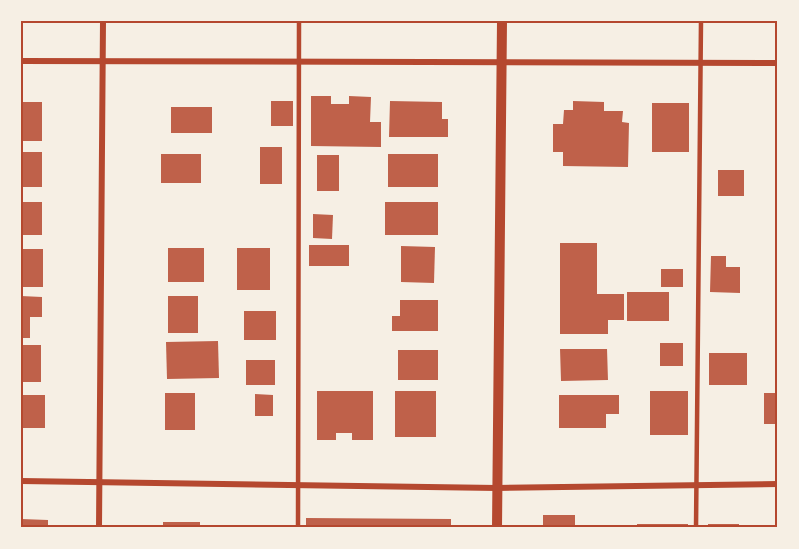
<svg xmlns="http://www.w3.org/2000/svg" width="799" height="549" font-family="Barlow,sans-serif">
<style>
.building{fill:#bf614a}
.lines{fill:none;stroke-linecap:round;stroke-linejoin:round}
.service{stroke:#b5482f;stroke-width:4.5}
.minor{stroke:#b5482f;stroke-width:6}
.tertiary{stroke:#b5482f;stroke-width:10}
.neatline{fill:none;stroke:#b5482f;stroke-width:2}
</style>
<rect width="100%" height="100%" fill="#f6efe4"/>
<g class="building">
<path d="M 311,96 L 331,96 L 331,104 L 349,104 L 349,96 L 371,97 L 370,122 L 381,122 L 381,147 L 311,146 Z"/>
<rect x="271" y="101" width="22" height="25"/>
<path d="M 390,101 L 442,102 L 442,119 L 448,119 L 448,137 L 389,137 Z"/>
<path d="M 573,101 L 604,102 L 604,111 L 623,111 L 622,122 L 629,123 L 628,167 L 563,166 L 563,152 L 553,152 L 553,124 L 563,124 L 564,110 L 573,110 Z"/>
<rect x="21" y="102" width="21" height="39"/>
<rect x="652" y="103" width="37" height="49"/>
<rect x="171" y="107" width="41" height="26"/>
<rect x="260" y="147" width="22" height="37"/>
<rect x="21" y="152" width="21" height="35"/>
<rect x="161" y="154" width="40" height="29"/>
<rect x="388" y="154" width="50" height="33"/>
<rect x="317" y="155" width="22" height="36"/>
<rect x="718" y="170" width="26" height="26"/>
<rect x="21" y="202" width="21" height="33"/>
<rect x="385" y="202" width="53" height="33"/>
<path d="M 313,214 L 333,215 L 332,239 L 313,238 Z"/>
<path d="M 560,243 L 597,243 L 597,294 L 624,294 L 624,320 L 608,320 L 608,334 L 560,334 Z"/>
<rect x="309" y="245" width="40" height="21"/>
<path d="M 401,246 L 435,247 L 434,283 L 401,282 Z"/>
<rect x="168" y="248" width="36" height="34"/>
<rect x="237" y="248" width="33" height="42"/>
<rect x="21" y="249" width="22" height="38"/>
<path d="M 711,256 L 726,256 L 726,267 L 740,267 L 740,293 L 710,292 Z"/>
<rect x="661" y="269" width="22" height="18"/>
<rect x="627" y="292" width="42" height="29"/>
<path d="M 21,296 L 42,297 L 42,317 L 30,317 L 30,338 L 21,338 Z"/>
<rect x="168" y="296" width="30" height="37"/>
<path d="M 400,300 L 438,300 L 438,331 L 392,331 L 392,316 L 400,316 Z"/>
<rect x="244" y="311" width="32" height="29"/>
<path d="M 218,341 L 219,378 L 167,379 L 166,342 Z"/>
<rect x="660" y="343" width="23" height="23"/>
<rect x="21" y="345" width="20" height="37"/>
<path d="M 560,349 L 607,349 L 608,380 L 561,381 Z"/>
<rect x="398" y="350" width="40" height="30"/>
<rect x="709" y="353" width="38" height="32"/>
<rect x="246" y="360" width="29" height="25"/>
<path d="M 317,391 L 373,391 L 373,440 L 352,440 L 352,433 L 336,433 L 336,440 L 317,440 Z"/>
<rect x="395" y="391" width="41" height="46"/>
<rect x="650" y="391" width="38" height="44"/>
<rect x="165" y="393" width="30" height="37"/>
<rect x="764" y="393" width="14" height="31"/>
<path d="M 255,394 L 273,395 L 273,416 L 255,416 Z"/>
<rect x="21" y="395" width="24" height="33"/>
<path d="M 559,395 L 619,395 L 619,414 L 606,414 L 606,428 L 559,428 Z"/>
<rect x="543" y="515" width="32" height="13"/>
<path d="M 306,518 L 451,519 L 451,528 L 306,528 Z"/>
<path d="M 21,519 L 48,520 L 48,528 L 21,528 Z"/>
<rect x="163" y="522" width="37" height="6"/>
<rect x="637" y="524" width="51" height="4"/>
<rect x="708" y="524" width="31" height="4"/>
<rect x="225" y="525" width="53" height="3"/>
</g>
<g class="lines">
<g class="service">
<path d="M 298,528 L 299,21"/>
<path d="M 696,528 L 701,21"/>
</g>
<g class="minor">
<path d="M 21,61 L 778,63"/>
<path d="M 21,481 L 497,488 L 778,484"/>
<path d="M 99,528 L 103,21"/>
</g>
<path class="tertiary" d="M 497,528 L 502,21"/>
</g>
<rect width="799" height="549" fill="none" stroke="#f6efe4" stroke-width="45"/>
<rect x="22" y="22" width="754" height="504" class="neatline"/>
</svg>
